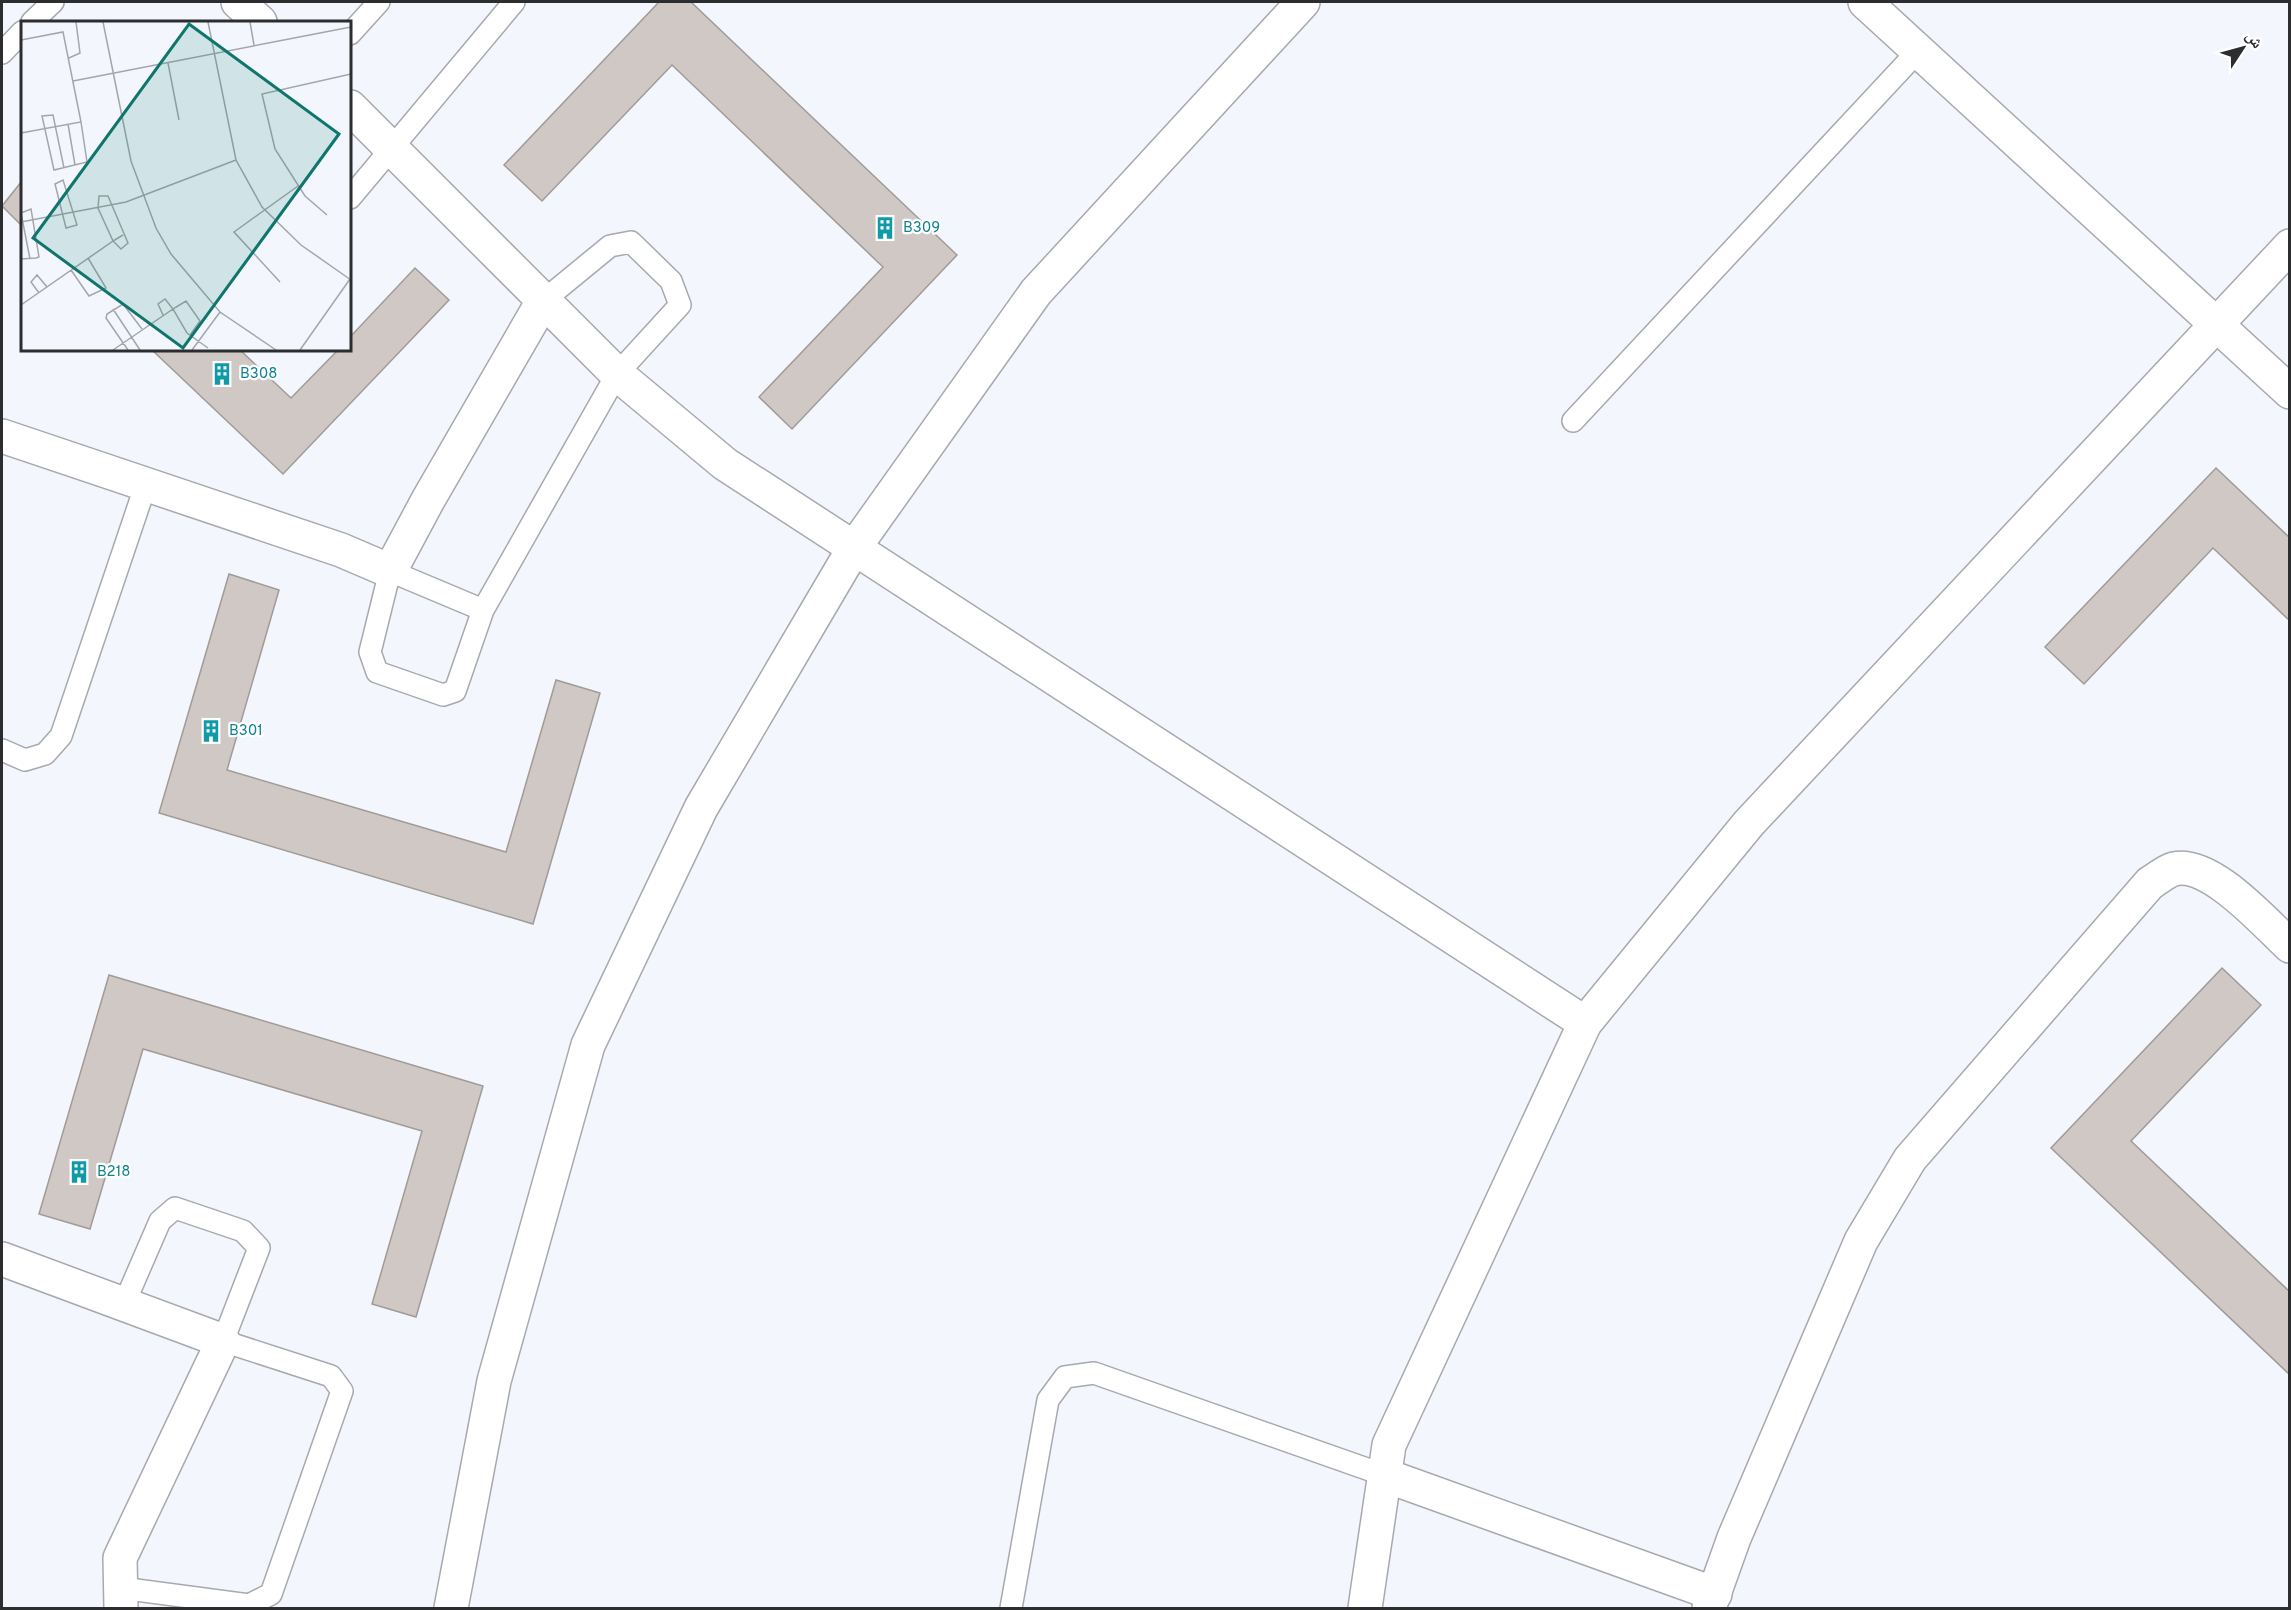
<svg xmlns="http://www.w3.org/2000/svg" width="2291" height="1610" font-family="Overpass,'Noto Naskh Arabic',sans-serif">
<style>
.building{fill:#cfc8c5;stroke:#a19b98;stroke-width:1.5}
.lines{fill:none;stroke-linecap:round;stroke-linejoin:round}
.lane-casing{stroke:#a7a9af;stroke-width:24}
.street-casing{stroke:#a7a9af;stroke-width:36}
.lane{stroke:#fff;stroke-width:21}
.street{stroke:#fff;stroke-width:33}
.labels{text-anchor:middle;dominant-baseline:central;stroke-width:4.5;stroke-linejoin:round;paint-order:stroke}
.culture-label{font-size:15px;fill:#0d838f;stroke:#fff;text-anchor:start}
.inset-road{fill:none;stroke:#a3a6aa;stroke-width:1.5}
.view{fill:#0f766e;fill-opacity:0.15;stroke:#0f766e;stroke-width:3}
.inset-edge{fill:none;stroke:#2c2d2f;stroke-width:3}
</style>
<rect width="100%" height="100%" fill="#f3f6fc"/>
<g class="building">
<path d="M 659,2 L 691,2 L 957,255 L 792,429 L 759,397 L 883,267 L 672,65 L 542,201 L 504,165 Z"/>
<path d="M 22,181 L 22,226 L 2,206 Z"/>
<path d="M 415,268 L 449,300 L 283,474 L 152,350 L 240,350 L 291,398 L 338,350 L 350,350 L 350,337 Z"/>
<path d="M 2216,468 L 2290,538 L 2290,621 L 2213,548 L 2084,684 L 2045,647 Z"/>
<path d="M 229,574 L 279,590 L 227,770 L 506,852 L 556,680 L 600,693 L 533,924 L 159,813 Z"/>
<path d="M 2222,968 L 2261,1005 L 2131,1141 L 2290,1292 L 2290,1375 L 2051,1148 Z"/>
<path d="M 109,975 L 483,1086 L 416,1317 L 372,1304 L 422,1131 L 143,1049 L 90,1229 L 39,1214 Z"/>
</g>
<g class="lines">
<g class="lane-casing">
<g id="lane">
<path d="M 32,22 L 53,2"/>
<path d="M 350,34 L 379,2"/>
<path d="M 2,53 L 22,32"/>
<path d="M 350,198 L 514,2"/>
<path d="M 1573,421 L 1919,50"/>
<path d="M 483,610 L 390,571 L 370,652 L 377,672 L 443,695 L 455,691 L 483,610 L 617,374 L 680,305 L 671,281 L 631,242 L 610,246 L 543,301"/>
<path d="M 2,750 L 25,760 L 45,754 L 61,736 L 146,484"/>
<path d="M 121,1588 L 249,1605 L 271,1594 L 342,1391 L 331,1376 L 223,1341 L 259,1248 L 243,1231 L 175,1208 L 160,1221 L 124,1304"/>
<path d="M 1011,1608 L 1048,1400 L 1065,1377 L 1094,1373 L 1384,1475"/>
</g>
</g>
<g class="street-casing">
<g id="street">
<path d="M 238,2 L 260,22"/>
<path d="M 1865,2 L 2290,392"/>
<path d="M 350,107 L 617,374 L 725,464 L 1585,1023"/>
<path d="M 2,436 L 341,550 L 390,571 L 428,500 L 543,301"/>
<path d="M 2,1259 L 223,1341 L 120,1558 L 121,1608"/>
<path d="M 1384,1475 L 1715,1594"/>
<path d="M 451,1608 L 494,1381 L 588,1045 L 701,808 L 854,548 L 1036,292 L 1303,2"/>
<path d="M 1365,1608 L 1389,1445 L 1585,1023 L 1749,823 L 2290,246"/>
<path d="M 1709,1608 L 1734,1538 L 1861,1241 L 1910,1159 L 2150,883 C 2157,879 2166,871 2174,869 C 2210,860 2265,923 2290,946"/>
</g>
</g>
<use href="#lane" class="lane"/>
<use href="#street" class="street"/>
</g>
<defs>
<g id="building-bare" transform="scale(1.8)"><path d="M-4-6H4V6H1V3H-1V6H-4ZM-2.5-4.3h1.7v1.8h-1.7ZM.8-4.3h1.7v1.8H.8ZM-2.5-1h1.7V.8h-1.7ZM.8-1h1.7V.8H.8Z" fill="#0f9aa8" stroke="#fff" stroke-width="2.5" paint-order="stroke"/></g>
</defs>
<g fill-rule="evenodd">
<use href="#building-bare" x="885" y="228"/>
<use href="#building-bare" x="222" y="374"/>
<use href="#building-bare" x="211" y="731"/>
<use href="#building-bare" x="79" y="1172"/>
</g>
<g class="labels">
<g class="culture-label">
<text x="903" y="228">B309</text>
<text x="240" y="374">B308</text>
<text x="229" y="731">B301</text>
<text x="97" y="1172">B218</text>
</g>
</g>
<g transform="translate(21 21)">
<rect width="330" height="330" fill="#f3f6fc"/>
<path class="inset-road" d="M 82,1 L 110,140 L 135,207 L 150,233 L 199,291 L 255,329M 187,1 L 215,139 L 241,186 L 280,224 L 330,259M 229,1 L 233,24M 0,19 L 42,11 L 60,101 L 0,112M 48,37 L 59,32 L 55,1M 147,42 L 158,99M 52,60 L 330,6M 47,103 L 54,144M 43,147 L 32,94 L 21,95 L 33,149 L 66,141 L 60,101M 42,159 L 56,204 L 45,207 L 34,163 ZM 306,194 L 284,175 L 254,128 L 241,73 L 330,53M 0,201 L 105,181 L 215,139M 0,238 L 15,237 L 18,236 L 10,188 L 0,192 L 9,238M 50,249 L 68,275 L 85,267 L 67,237M 259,261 L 213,211 L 277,165M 18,272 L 10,261 L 16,254 L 26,266M 0,284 L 92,220 L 77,187 L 78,175 L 87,175 L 107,222 L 100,228 L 92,220 L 102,214M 92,288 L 119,329M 142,294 L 137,283 L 144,278 L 152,288 L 165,280 L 179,300 L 169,314M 92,329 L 152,288 L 166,312 L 187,327M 107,329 L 85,297 L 86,293 L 102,283 L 121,308M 171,329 L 199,291M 279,329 L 329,258"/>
<path class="view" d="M 168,3 L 318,113 L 162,327 L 12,217 Z"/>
<rect width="330" height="330" class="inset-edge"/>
</g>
<rect width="2291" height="1610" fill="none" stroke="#2c2d2f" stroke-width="6"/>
<g transform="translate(2243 48) rotate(54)" stroke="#ffffff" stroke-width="4.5" paint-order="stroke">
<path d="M0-4.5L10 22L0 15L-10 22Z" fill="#2c2d2f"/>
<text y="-9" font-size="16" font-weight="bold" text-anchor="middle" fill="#2c2d2f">ش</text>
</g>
</svg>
